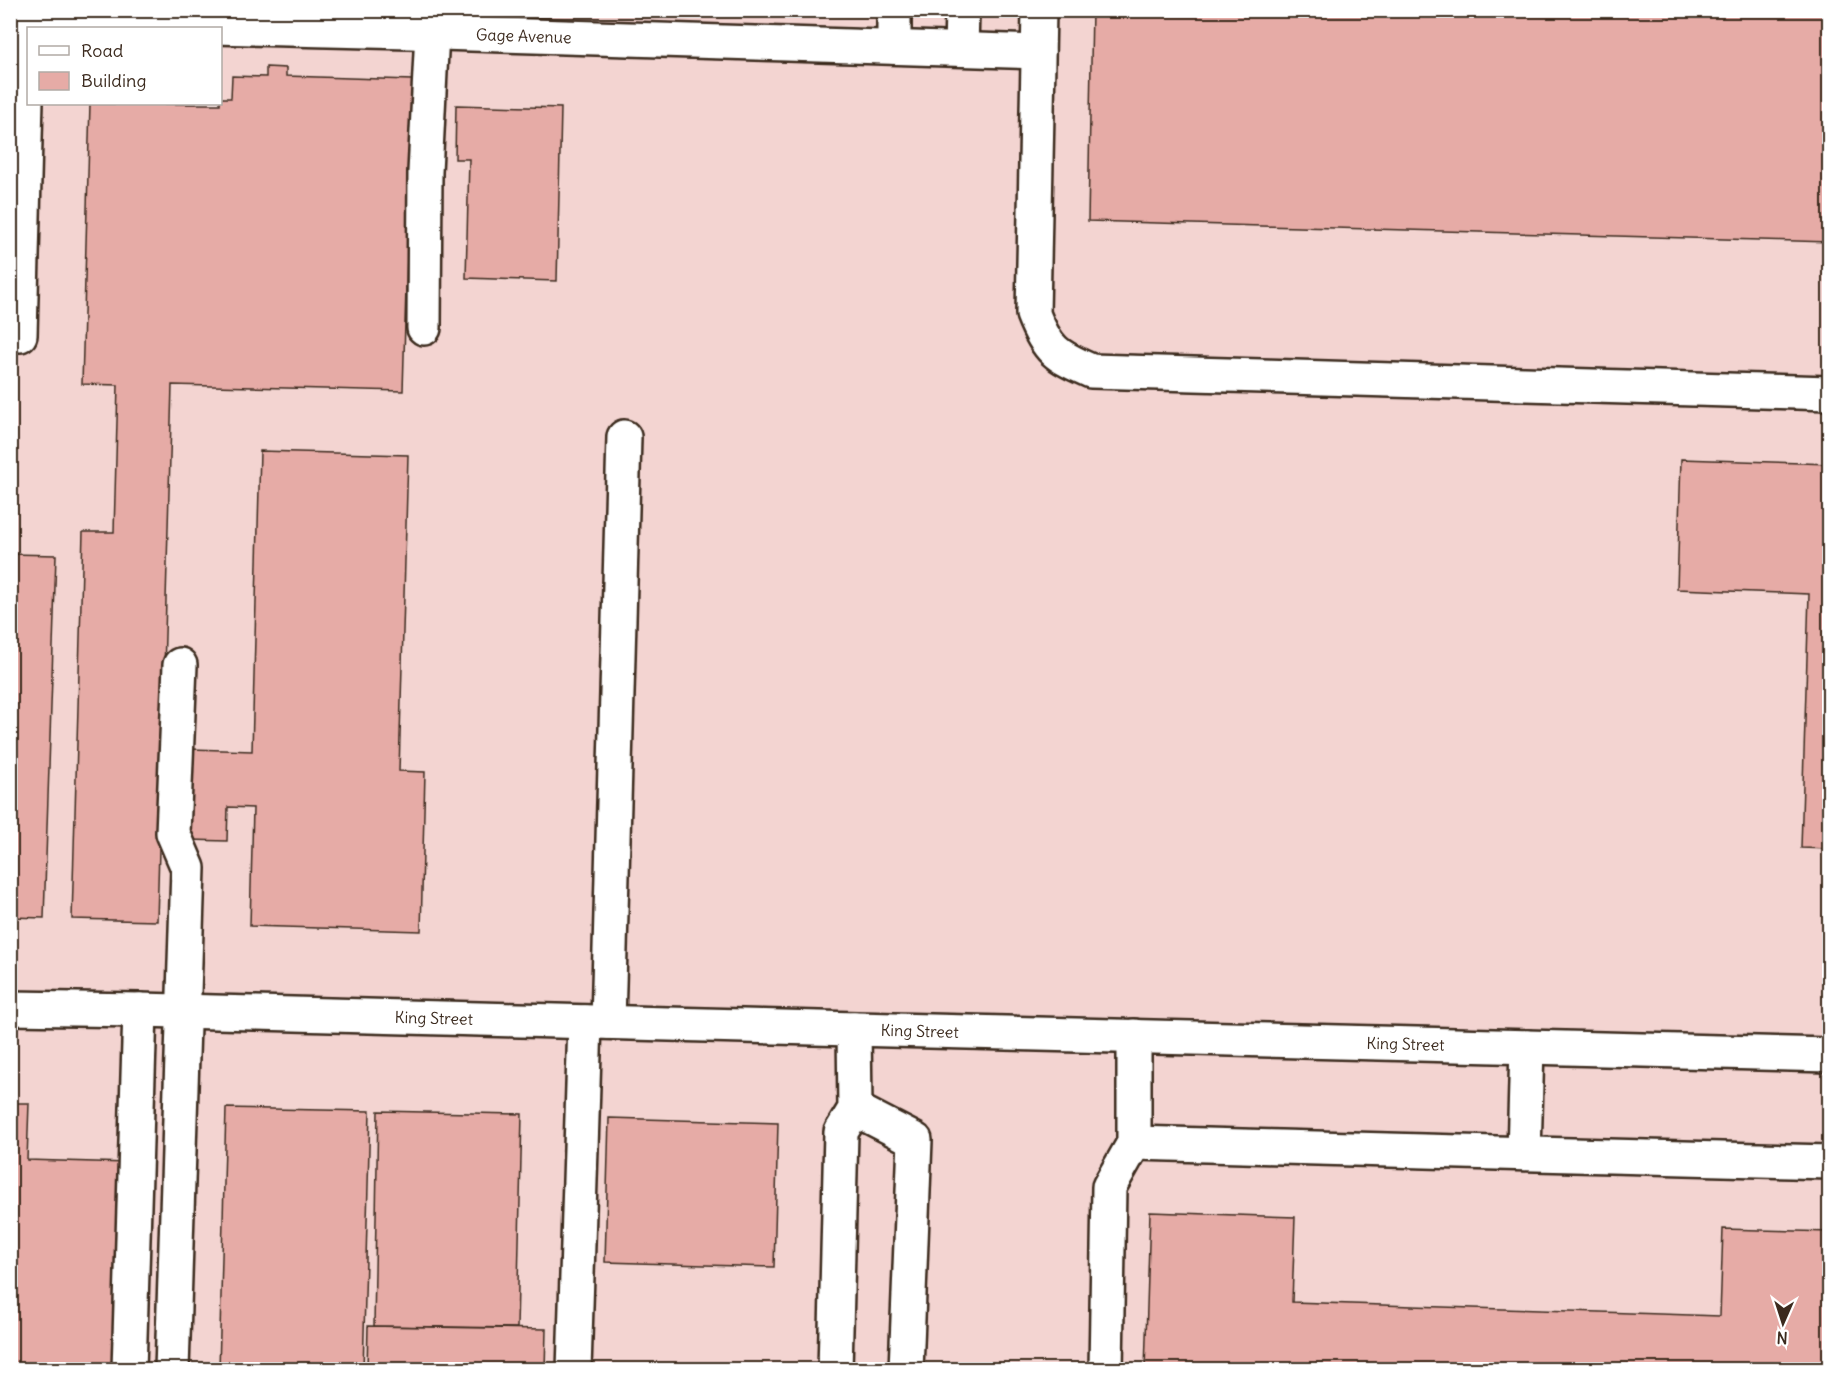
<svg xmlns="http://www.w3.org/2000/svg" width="1840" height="1380" font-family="Delius,sans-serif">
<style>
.built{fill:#f3d4d1;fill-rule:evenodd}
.building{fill:#e6aba6;stroke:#3b2a1e;stroke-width:1.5}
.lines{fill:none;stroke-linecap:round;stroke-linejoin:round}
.minor-casing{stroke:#3b2a1e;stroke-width:38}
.minor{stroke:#fff;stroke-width:33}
.labels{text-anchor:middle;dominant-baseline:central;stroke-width:4.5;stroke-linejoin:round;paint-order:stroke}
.street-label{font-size:16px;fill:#3b2a1e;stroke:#fff}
</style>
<rect width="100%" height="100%" fill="#f8e6e4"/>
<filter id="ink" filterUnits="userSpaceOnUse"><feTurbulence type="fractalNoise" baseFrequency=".0167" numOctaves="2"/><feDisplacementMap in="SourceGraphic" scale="12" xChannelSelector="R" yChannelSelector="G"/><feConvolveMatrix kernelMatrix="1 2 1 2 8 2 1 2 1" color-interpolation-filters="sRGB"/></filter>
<g filter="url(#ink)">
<path class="built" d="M 11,11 L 1829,11 L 1829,1369 L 11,1369 ZM 28,28 L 220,28 L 220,104 L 28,104 Z"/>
<g class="building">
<path d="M 1092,10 L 1830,10 L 1830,242 L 1088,221 Z"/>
<path d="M 266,67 L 286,68 L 286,76 L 412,80 L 403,391 L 172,385 L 157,921 L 72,919 L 83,532 L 114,532 L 118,385 L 82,384 L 90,104 L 220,104 L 220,98 L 231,98 L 232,76 L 266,77 Z"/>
<path d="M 456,105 L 561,108 L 557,281 L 466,278 L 469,159 L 455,159 Z"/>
<path d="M 260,451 L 408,455 L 399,771 L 425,772 L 421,931 L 250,926 L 253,808 L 228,807 L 227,841 L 190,840 L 192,749 L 252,751 Z"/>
<path d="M 1681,459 L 1830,464 L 1830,849 L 1801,848 L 1809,594 L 1677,589 Z"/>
<path d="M 10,554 L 56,555 L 44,918 L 10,917 Z"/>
<path d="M 10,1103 L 29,1103 L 27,1160 L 128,1163 L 121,1370 L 10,1370 Z"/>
<path d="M 226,1108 L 370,1111 L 363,1370 L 219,1370 Z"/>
<path d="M 378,1111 L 522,1114 L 517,1328 L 374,1326 Z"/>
<path d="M 609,1118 L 778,1123 L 774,1267 L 605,1262 Z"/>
<path d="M 1150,1212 L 1295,1217 L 1292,1302 L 1720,1316 L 1723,1229 L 1830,1232 L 1830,1370 L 1145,1370 Z"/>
<path d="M 368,1326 L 546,1329 L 545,1370 L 367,1370 Z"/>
</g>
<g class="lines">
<g class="minor-casing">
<g id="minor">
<path d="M 1039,10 L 1033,314 C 1047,350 1056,356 1091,371 L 1830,393"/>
<path id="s1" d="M 10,22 L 409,32 L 1038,52"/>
<path d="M 894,47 L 894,10"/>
<path d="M 961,49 L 962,10"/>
<path d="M 424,328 L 425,172 L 432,32"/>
<path d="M 20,335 L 28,22"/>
<path id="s2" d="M 10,1008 L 140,1010 L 1830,1055"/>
<path d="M 608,1022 L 624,437"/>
<path d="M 855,1109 L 915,1140 L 906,1370"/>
<path d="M 1134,1143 L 1830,1162"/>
<path d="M 1524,1153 L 1527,1047"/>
<path d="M 129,1370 L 140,1010"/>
<path d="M 172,1370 L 188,868 L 173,833 L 180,665"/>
<path d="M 574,1370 L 585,1022"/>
<path d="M 835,1370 L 841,1132 L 855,1109 L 854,1029"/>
<path d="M 1106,1370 L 1109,1187 L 1134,1143 L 1134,1036"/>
</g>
</g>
<use href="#minor" class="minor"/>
</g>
</g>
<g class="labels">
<g class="street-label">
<text stroke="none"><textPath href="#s1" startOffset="514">Gage Avenue</textPath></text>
<text stroke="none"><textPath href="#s2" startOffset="424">King Street</textPath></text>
<text stroke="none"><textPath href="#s2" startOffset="910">King Street</textPath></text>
<text stroke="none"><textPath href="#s2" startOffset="1396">King Street</textPath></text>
</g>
</g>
<rect width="1840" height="1380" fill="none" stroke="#fff" stroke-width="36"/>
<rect x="18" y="18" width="1804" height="1344" fill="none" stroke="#3b2a1e" stroke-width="2" filter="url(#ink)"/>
<rect x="27" y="27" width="195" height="78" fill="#ffffff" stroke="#b1aaa5" stroke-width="1.5"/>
<rect x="39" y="46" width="30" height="9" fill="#ffffff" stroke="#b1aaa5" stroke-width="1.5"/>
<text x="81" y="57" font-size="18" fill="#3b2a1e">Road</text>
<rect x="39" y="72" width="30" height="18" fill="#e6aba6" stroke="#b1aaa5" stroke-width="1.5"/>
<text x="81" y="87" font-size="18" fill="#3b2a1e">Building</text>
<g transform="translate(1783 1323) rotate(183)" stroke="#ffffff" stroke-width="4.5" paint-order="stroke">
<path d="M0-4.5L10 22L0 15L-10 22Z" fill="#3b2a1e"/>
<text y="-9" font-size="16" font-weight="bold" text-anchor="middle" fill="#3b2a1e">N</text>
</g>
</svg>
